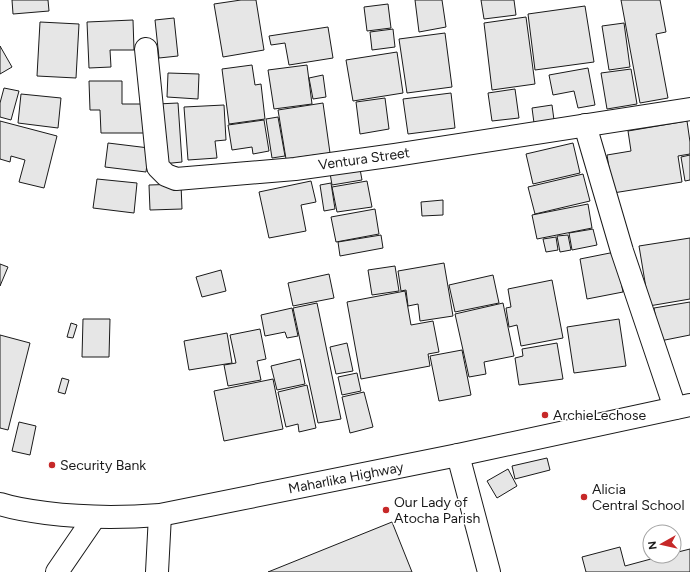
<svg xmlns="http://www.w3.org/2000/svg" width="690" height="572" font-family="Figtree,sans-serif">
<style>
.building{fill:#e6e6e6;stroke:#1a1a1a}
.lines{fill:none;stroke-linecap:round;stroke-linejoin:round}
.minor-casing{stroke:#1a1a1a;stroke-width:24}
.major-casing{stroke:#1a1a1a;stroke-width:24}
.minor{stroke:#fff;stroke-width:22}
.major{stroke:#fff;stroke-width:22}
.poi-dot{fill:#c62828;stroke:#fff;stroke-width:1.5}
.labels{text-anchor:middle;dominant-baseline:central;stroke-width:3;stroke-linejoin:round;paint-order:stroke}
.street-label{font-size:14px;fill:#1a1a1a;stroke:#fff}
.poi-label{font-size:14px;fill:#1a1a1a;stroke:#fff;text-anchor:start}
</style>
<rect width="100%" height="100%" fill="#fff"/>
<g class="building">
<path d="M 12,0 L 48,0 L 49,11 L 13,14 Z"/>
<path d="M 241,0 L 256,0 L 264,50 L 223,57 L 214,4 Z"/>
<path d="M 415,0 L 442,0 L 446,27 L 419,32 Z"/>
<path d="M 481,0 L 514,0 L 516,15 L 484,19 Z"/>
<path d="M 621,0 L 660,0 L 666,32 L 656,34 L 668,98 L 640,103 Z"/>
<path d="M 388,4 L 391,28 L 367,31 L 364,7 Z"/>
<path d="M 585,6 L 594,62 L 535,70 L 528,14 Z"/>
<path d="M 526,17 L 535,84 L 492,90 L 484,23 Z"/>
<path d="M 174,18 L 178,56 L 159,58 L 155,20 Z"/>
<path d="M 133,20 L 134,50 L 110,50 L 111,67 L 89,68 L 87,22 Z"/>
<path d="M 40,22 L 79,24 L 76,78 L 37,76 Z"/>
<path d="M 624,23 L 630,67 L 609,70 L 602,26 Z"/>
<path d="M 328,27 L 333,58 L 289,65 L 285,43 L 271,45 L 269,36 Z"/>
<path d="M 393,29 L 395,47 L 372,50 L 370,32 Z"/>
<path d="M 445,33 L 452,87 L 407,93 L 399,39 Z"/>
<path d="M 0,46 L 12,67 L 0,74 Z"/>
<path d="M 397,52 L 403,93 L 353,101 L 346,60 Z"/>
<path d="M 252,65 L 255,85 L 261,84 L 265,119 L 229,124 L 222,69 Z"/>
<path d="M 307,65 L 312,104 L 274,109 L 268,70 Z"/>
<path d="M 588,68 L 595,105 L 578,108 L 574,91 L 553,95 L 549,75 Z"/>
<path d="M 631,69 L 637,104 L 607,109 L 601,73 Z"/>
<path d="M 168,73 L 199,74 L 198,99 L 167,97 Z"/>
<path d="M 323,75 L 326,97 L 313,99 L 309,78 Z"/>
<path d="M 89,81 L 122,81 L 122,104 L 146,104 L 146,133 L 101,133 L 100,110 L 90,110 Z"/>
<path d="M 4,88 L 19,91 L 11,120 L 0,117 L 0,103 Z"/>
<path d="M 515,89 L 519,118 L 492,121 L 488,93 Z"/>
<path d="M 451,93 L 455,128 L 408,134 L 403,99 Z"/>
<path d="M 21,94 L 61,98 L 58,128 L 18,123 Z"/>
<path d="M 385,98 L 389,129 L 360,134 L 356,102 Z"/>
<path d="M 178,103 L 182,162 L 162,164 L 157,104 Z"/>
<path d="M 323,103 L 330,153 L 286,159 L 278,110 Z"/>
<path d="M 224,105 L 226,140 L 215,141 L 217,158 L 188,160 L 184,107 Z"/>
<path d="M 552,105 L 554,120 L 534,123 L 532,108 Z"/>
<path d="M 278,117 L 285,156 L 272,158 L 266,119 Z"/>
<path d="M 264,120 L 269,151 L 253,154 L 252,147 L 232,150 L 228,125 Z"/>
<path d="M 0,121 L 57,136 L 44,188 L 19,182 L 25,160 L 11,156 L 10,162 L 0,159 Z"/>
<path d="M 687,121 L 690,142 L 690,154 L 678,156 L 682,182 L 613,193 L 607,155 L 631,151 L 628,131 Z"/>
<path d="M 108,143 L 149,148 L 146,172 L 105,167 Z"/>
<path d="M 573,143 L 580,173 L 533,184 L 526,154 Z"/>
<path d="M 690,155 L 690,180 L 685,181 L 681,157 Z"/>
<path d="M 360,169 L 362,180 L 332,185 L 330,173 Z"/>
<path d="M 583,174 L 590,201 L 535,214 L 528,187 Z"/>
<path d="M 97,179 L 137,183 L 134,213 L 93,208 Z"/>
<path d="M 311,181 L 316,202 L 301,205 L 306,231 L 269,238 L 259,192 Z"/>
<path d="M 367,181 L 372,207 L 337,212 L 332,187 Z"/>
<path d="M 331,183 L 335,209 L 324,211 L 320,185 Z"/>
<path d="M 181,184 L 182,209 L 150,210 L 149,185 Z"/>
<path d="M 443,200 L 443,215 L 422,216 L 421,202 Z"/>
<path d="M 588,204 L 592,228 L 537,239 L 532,215 Z"/>
<path d="M 375,209 L 379,234 L 336,242 L 331,217 Z"/>
<path d="M 593,229 L 597,245 L 572,250 L 569,233 Z"/>
<path d="M 381,235 L 383,248 L 340,256 L 338,242 Z"/>
<path d="M 568,235 L 571,250 L 560,252 L 557,236 Z"/>
<path d="M 556,237 L 558,250 L 546,252 L 543,239 Z"/>
<path d="M 690,238 L 690,299 L 649,306 L 639,246 Z"/>
<path d="M 615,252 L 623,292 L 587,299 L 580,259 Z"/>
<path d="M 444,263 L 453,316 L 420,321 L 418,304 L 408,306 L 406,290 L 401,291 L 398,271 Z"/>
<path d="M 0,264 L 8,267 L 0,286 Z"/>
<path d="M 395,266 L 399,291 L 372,295 L 368,270 Z"/>
<path d="M 221,270 L 226,291 L 202,297 L 196,277 Z"/>
<path d="M 329,274 L 334,298 L 293,306 L 288,283 Z"/>
<path d="M 493,275 L 499,303 L 455,312 L 449,285 Z"/>
<path d="M 552,280 L 563,338 L 521,346 L 517,325 L 509,327 L 506,308 L 511,307 L 508,289 Z"/>
<path d="M 405,291 L 411,325 L 433,321 L 439,352 L 428,354 L 430,366 L 361,379 L 347,302 Z"/>
<path d="M 690,302 L 690,335 L 660,341 L 654,308 Z"/>
<path d="M 317,303 L 341,419 L 318,423 L 293,308 Z"/>
<path d="M 503,303 L 514,356 L 484,362 L 486,374 L 469,377 L 455,314 Z"/>
<path d="M 292,308 L 298,336 L 287,338 L 285,332 L 265,336 L 261,315 Z"/>
<path d="M 83,319 L 110,319 L 109,357 L 82,357 Z"/>
<path d="M 619,319 L 626,366 L 574,373 L 567,327 Z"/>
<path d="M 71,323 L 77,325 L 73,338 L 67,337 Z"/>
<path d="M 260,329 L 266,359 L 257,361 L 261,380 L 228,386 L 224,365 L 236,363 L 230,335 Z"/>
<path d="M 227,333 L 232,363 L 189,370 L 184,341 Z"/>
<path d="M 0,335 L 30,343 L 8,430 L 0,428 Z"/>
<path d="M 347,343 L 353,371 L 336,374 L 330,347 Z"/>
<path d="M 557,343 L 563,379 L 519,385 L 515,358 L 523,356 L 522,349 Z"/>
<path d="M 462,350 L 471,395 L 439,401 L 430,356 Z"/>
<path d="M 300,359 L 305,384 L 277,390 L 271,366 Z"/>
<path d="M 357,373 L 361,391 L 342,395 L 338,377 Z"/>
<path d="M 62,378 L 69,380 L 65,394 L 58,392 Z"/>
<path d="M 273,379 L 283,429 L 224,441 L 214,391 Z"/>
<path d="M 307,385 L 316,428 L 299,432 L 298,424 L 286,427 L 278,392 Z"/>
<path d="M 364,392 L 373,427 L 350,433 L 342,397 Z"/>
<path d="M 19,422 L 36,426 L 30,455 L 12,451 Z"/>
<path d="M 547,458 L 550,470 L 515,479 L 512,466 Z"/>
<path d="M 508,469 L 517,486 L 497,498 L 487,481 Z"/>
<path d="M 392,522 L 412,572 L 268,572 Z"/>
<path d="M 620,547 L 625,566 L 662,556 L 674,556 L 674,553 L 690,549 L 690,572 L 586,572 L 582,557 Z"/>
</g>
<g class="lines">
<g class="minor-casing">
<g id="minor">
<path d="M 146,49 L 158,167 L 166,175 L 176,179 L 295,169 L 395,155 L 690,109"/>
<path d="M 585,125 L 622,251 L 675,408"/>
<path d="M 458,455 L 489,572"/>
<path d="M 57,572 L 94,518"/>
</g>
</g>
<g class="major-casing">
<g id="major">
<path d="M 0,504 C 15,509 30,511 46,513 C 85,518 120,518 160,515 L 458,455 L 690,405"/>
<path d="M 157,572 L 160,515"/>
</g>
</g>
<use href="#minor" class="minor"/>
<use href="#major" class="major"/>
</g>
<g class="poi-dot">
<circle cx="545" cy="415" r="4"/>
<circle cx="52" cy="465" r="4"/>
<circle cx="584" cy="497" r="4"/>
<circle cx="386" cy="510" r="4"/>
</g>
<g class="labels">
<g class="street-label">
<text transform="translate(364 159) rotate(-8)">Ventura Street</text>
<text transform="translate(346 478) rotate(-11)">Maharlika Highway</text>
</g>
<g class="poi-label">
<text x="553" y="415">ArchieLechose</text>
<text x="60" y="465">Security Bank</text>
<text x="592" y="489">Alicia<tspan x="592" dy="16">Central School</tspan></text>
<text x="394" y="502">Our Lady of<tspan x="394" dy="16">Atocha Parish</tspan></text>
</g>
</g>
<g transform="translate(662 544) rotate(262)"><circle r="19" fill="#ffffff" stroke="#a3a3a3"/>
<path d="M0-3L7 15L0 10L-7 15Z" fill="#c62828"/>
<text y="-6" font-size="11" font-weight="bold" text-anchor="middle" fill="#1a1a1a">N</text>
</g>
</svg>
